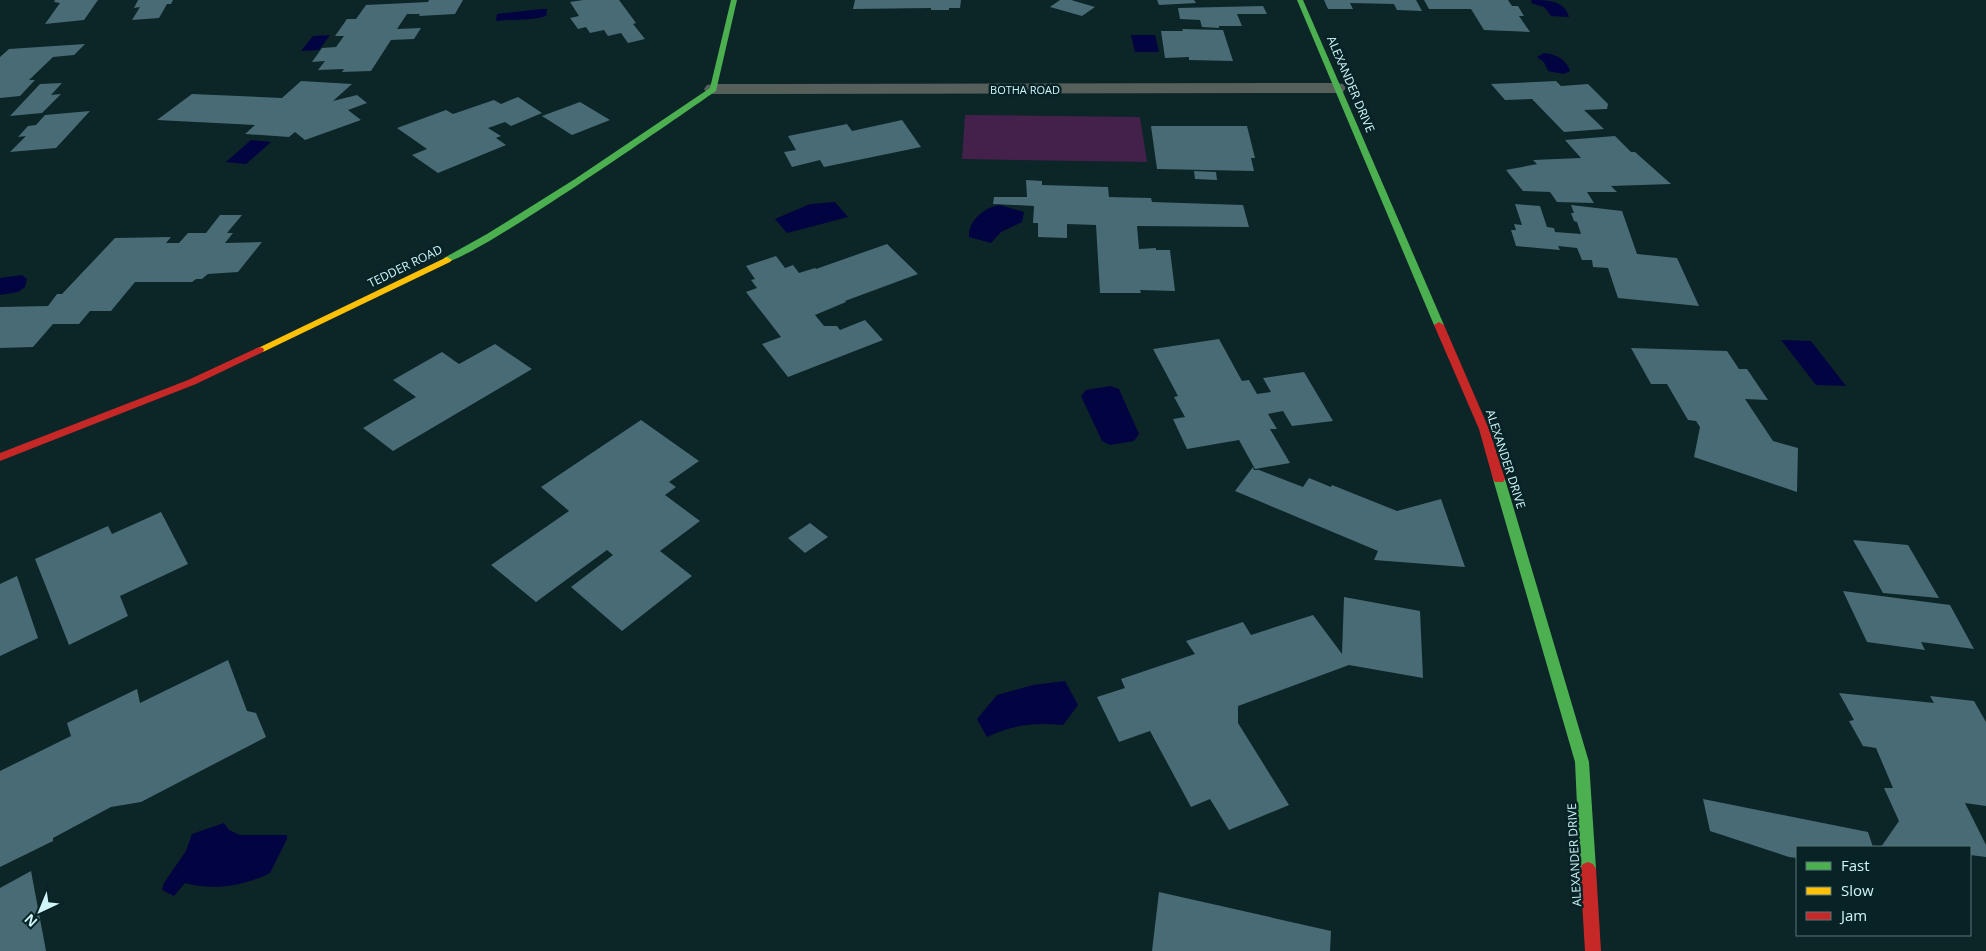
<svg xmlns="http://www.w3.org/2000/svg" width="1986" height="951" font-family="'Open Sans',sans-serif">
<style>
.green{fill:#44214b}
.water{fill:#020341}
.building{fill:#486b75}
.lines{fill:none;stroke-linecap:round;stroke-linejoin:round}
.street{fill:#565f5a;fill-rule:evenodd}
.fast{fill:#4caf50;fill-rule:evenodd}
.slow{fill:#ffc107;fill-rule:evenodd}
.jam{fill:#c62828;fill-rule:evenodd}
.labels{text-anchor:middle;dominant-baseline:central;stroke-width:5;stroke-linejoin:round;paint-order:stroke}
.far-street-label{font-size:11px;fill:#cff5fa;stroke:#082325}
.street-label{font-size:12px;fill:#cff5fa;stroke:#082325}
</style>
<rect width="100%" height="100%" fill="#0c2527"/>
<path class="green" d="M 965,115 L 1140,117 L 1147,162 L 962,159 Z"/>
<g class="water">
<path d="M 1532,0 C 1546,0 1565,0 1569,17 L 1551,16 L 1544,7 L 1531,3 Z"/>
<path d="M 541,9 L 547,9 L 546,16 C 530,21 513,19 496,21 L 497,14 Z"/>
<path d="M 330,35 L 319,50 L 301,51 L 313,36 Z"/>
<path d="M 1131,35 L 1155,35 L 1159,52 L 1135,52 Z"/>
<path d="M 1544,53 C 1556,54 1567,60 1570,71 L 1564,74 L 1548,71 L 1544,62 L 1537,57 Z"/>
<path d="M 251,140 L 271,142 L 246,164 L 226,162 Z"/>
<path d="M 835,202 L 848,217 L 787,233 L 775,219 L 810,204 Z"/>
<path d="M 1000,205 L 1024,212 L 1022,222 L 1001,232 L 991,243 L 969,237 C 968,220 985,207 1000,205 Z"/>
<path d="M 22,275 L 27,279 L 25,287 L 18,292 L 0,295 L 0,278 Z"/>
<path d="M 1781,340 L 1811,341 L 1846,386 L 1816,385 Z"/>
<path d="M 1110,386 L 1119,389 L 1139,434 L 1134,441 L 1110,445 L 1102,441 L 1081,396 L 1086,390 Z"/>
<path d="M 1065,681 L 1078,705 L 1063,725 C 1035,722 1012,725 987,737 L 977,719 L 997,695 L 1033,685 Z"/>
<path d="M 224,823 L 229,830 L 240,835 L 287,835 L 287,839 L 270,873 C 244,886 214,891 185,883 L 174,896 L 162,890 L 164,883 L 186,851 L 192,834 Z"/>
</g>
<g class="building">
<path d="M 55,0 L 98,0 L 84,20 L 45,24 L 60,3 L 54,2 Z"/>
<path d="M 138,0 L 173,0 L 171,4 L 167,4 L 159,18 L 132,20 L 140,7 L 134,8 Z"/>
<path d="M 429,0 L 463,0 L 455,14 L 419,16 L 420,14 L 407,14 L 397,29 L 421,28 L 414,39 L 391,40 L 371,71 L 342,72 L 344,69 L 318,70 L 325,61 L 312,62 L 322,48 L 336,47 L 344,36 L 335,36 L 347,19 L 356,19 L 366,5 L 428,2 Z"/>
<path d="M 583,0 L 619,0 L 636,23 L 633,24 L 645,39 L 628,43 L 621,33 L 608,36 L 604,30 L 590,33 L 586,27 L 578,29 L 570,18 L 579,16 L 570,2 Z"/>
<path d="M 855,0 L 961,0 L 960,8 L 949,8 L 949,10 L 931,10 L 931,8 L 853,9 Z"/>
<path d="M 1060,0 L 1071,0 L 1095,7 L 1082,16 L 1050,7 Z"/>
<path d="M 1157,0 L 1194,0 L 1196,3 L 1159,5 Z"/>
<path d="M 1324,0 L 1416,0 L 1422,11 L 1397,10 L 1394,4 L 1350,3 L 1353,9 L 1328,9 Z"/>
<path d="M 1424,0 L 1508,0 L 1512,6 L 1518,6 L 1524,16 L 1519,16 L 1530,32 L 1484,30 L 1471,9 L 1429,9 Z"/>
<path d="M 1263,6 L 1267,14 L 1237,14 L 1242,26 L 1219,26 L 1219,28 L 1202,27 L 1200,20 L 1180,19 L 1178,8 Z"/>
<path d="M 1182,29 L 1223,30 L 1233,61 L 1189,60 L 1189,57 L 1165,58 L 1161,31 L 1183,31 Z"/>
<path d="M 85,44 L 74,55 L 53,57 L 29,80 L 35,80 L 20,96 L 0,98 L 0,57 L 9,49 Z"/>
<path d="M 301,81 L 352,84 L 333,101 L 357,95 L 367,103 L 348,110 L 361,120 L 305,140 L 295,132 L 289,137 L 245,134 L 255,125 L 157,120 L 192,94 L 282,98 Z"/>
<path d="M 1556,81 L 1561,86 L 1588,84 L 1608,104 L 1607,109 L 1584,110 L 1604,129 L 1564,132 L 1532,99 L 1505,100 L 1491,84 Z"/>
<path d="M 62,83 L 51,95 L 61,94 L 42,113 L 10,116 L 40,84 Z"/>
<path d="M 518,97 L 542,113 L 511,126 L 505,122 L 488,128 L 501,136 L 496,138 L 506,145 L 438,173 L 412,155 L 427,149 L 397,128 L 446,110 L 453,114 L 494,100 L 501,104 Z"/>
<path d="M 580,102 L 610,120 L 572,135 L 542,116 Z"/>
<path d="M 90,111 L 56,148 L 10,152 L 26,136 L 18,137 L 28,126 L 36,125 L 45,115 Z"/>
<path d="M 902,120 L 921,147 L 824,167 L 820,160 L 792,167 L 784,152 L 796,150 L 788,136 L 847,124 L 852,131 Z"/>
<path d="M 1151,126 L 1247,126 L 1255,158 L 1251,158 L 1254,171 L 1157,169 Z"/>
<path d="M 1615,136 L 1631,152 L 1635,152 L 1671,184 L 1611,186 L 1617,192 L 1587,192 L 1594,203 L 1557,202 L 1550,192 L 1523,191 L 1506,170 L 1537,164 L 1533,160 L 1581,158 L 1565,140 Z"/>
<path d="M 1194,171 L 1216,172 L 1217,180 L 1195,179 Z"/>
<path d="M 1026,180 L 1042,181 L 1042,185 L 1108,187 L 1109,197 L 1151,198 L 1152,202 L 1243,205 L 1249,227 L 1137,226 L 1139,249 L 1156,248 L 1156,250 L 1170,250 L 1175,291 L 1140,290 L 1141,293 L 1100,293 L 1096,225 L 1067,224 L 1067,238 L 1038,237 L 1038,223 L 1033,223 L 1034,206 L 993,204 L 994,197 L 1027,197 Z"/>
<path d="M 1515,204 L 1540,206 L 1547,227 L 1554,228 L 1555,232 L 1581,234 L 1577,222 L 1574,221 L 1571,213 L 1574,213 L 1571,205 L 1622,211 L 1637,254 L 1677,258 L 1699,306 L 1618,298 L 1608,268 L 1593,267 L 1592,260 L 1582,260 L 1577,248 L 1558,246 L 1560,250 L 1516,246 L 1511,230 L 1516,230 L 1514,224 L 1522,225 Z"/>
<path d="M 220,215 L 242,215 L 227,233 L 233,233 L 225,243 L 262,242 L 238,272 L 208,274 L 202,279 L 196,279 L 192,282 L 135,282 L 111,311 L 90,311 L 79,324 L 53,324 L 33,347 L 0,348 L 0,307 L 48,306 L 57,294 L 62,294 L 115,238 L 171,237 L 166,243 L 179,243 L 188,233 L 206,233 Z"/>
<path d="M 887,244 L 918,274 L 845,301 L 846,302 L 815,315 L 824,326 L 837,326 L 840,330 L 865,320 L 883,340 L 788,377 L 762,344 L 781,337 L 746,292 L 757,288 L 751,280 L 755,279 L 746,266 L 776,256 L 785,268 L 793,265 L 799,273 L 815,268 L 816,269 Z"/>
<path d="M 1219,339 L 1242,381 L 1249,380 L 1257,394 L 1271,392 L 1263,378 L 1304,372 L 1333,421 L 1292,426 L 1283,411 L 1268,414 L 1277,429 L 1270,429 L 1290,463 L 1255,469 L 1239,440 L 1187,449 L 1173,419 L 1185,417 L 1174,397 L 1178,396 L 1153,349 Z"/>
<path d="M 495,344 L 532,369 L 393,451 L 363,428 L 416,397 L 393,380 L 442,352 L 459,364 Z"/>
<path d="M 1631,348 L 1727,351 L 1739,369 L 1747,369 L 1768,400 L 1745,399 L 1773,441 L 1798,448 L 1797,492 L 1694,457 L 1700,427 L 1696,421 L 1688,420 L 1667,384 L 1651,384 Z"/>
<path d="M 641,420 L 699,461 L 669,482 L 676,487 L 665,495 L 700,521 L 660,551 L 692,576 L 622,631 L 571,587 L 613,555 L 607,550 L 536,602 L 491,565 L 569,511 L 541,487 Z"/>
<path d="M 1253,467 L 1254,470 L 1259,470 L 1303,487 L 1309,478 L 1331,487 L 1332,485 L 1397,511 L 1441,499 L 1465,567 L 1374,560 L 1378,551 L 1235,491 Z"/>
<path d="M 161,512 L 188,564 L 120,596 L 128,616 L 69,645 L 35,559 L 108,526 L 112,534 Z"/>
<path d="M 810,523 L 828,537 L 805,553 L 788,538 Z"/>
<path d="M 1853,540 L 1908,545 L 1939,598 L 1883,593 Z"/>
<path d="M 17,576 L 38,638 L 0,656 L 0,584 Z"/>
<path d="M 1843,591 L 1950,605 L 1974,649 L 1921,642 L 1925,650 L 1867,642 Z"/>
<path d="M 1344,597 L 1420,611 L 1423,678 L 1349,665 L 1238,706 L 1238,723 L 1289,805 L 1229,830 L 1210,799 L 1191,807 L 1150,731 L 1119,742 L 1097,697 L 1125,688 L 1121,679 L 1195,654 L 1186,641 L 1243,622 L 1251,635 L 1313,615 L 1342,654 Z"/>
<path d="M 228,660 L 247,711 L 256,713 L 266,737 L 141,802 L 111,807 L 53,838 L 53,841 L 0,867 L 0,771 L 71,736 L 67,723 L 137,689 L 140,703 Z"/>
<path d="M 1839,693 L 1934,703 L 1930,696 L 1974,701 L 1986,722 L 1986,806 L 1965,803 L 1986,845 L 1986,857 L 1970,855 L 1970,847 L 1881,847 L 1899,821 L 1884,788 L 1893,788 L 1876,748 L 1863,746 L 1849,721 L 1854,720 Z"/>
<path d="M 1703,799 L 1868,832 L 1873,847 L 1797,847 L 1797,858 L 1789,857 L 1710,831 Z"/>
<path d="M 31,871 L 46,951 L 0,951 L 0,888 Z"/>
<path d="M 1159,892 L 1331,931 L 1330,951 L 1152,951 Z"/>
</g>
<g class="lines">
<path class="street" d="M 1337,83 L 1343,84 L 1346,88 L 1343,92 L 1337,93 L 713,94 L 707,93 L 704,89 L 707,85 L 713,84 Z"/>
<g class="fast">
<path d="M 731,0 L 737,0 L 716,91 C 684,113 465,266 444,262 L 444,258 L 487,234 L 575,179 L 710,88 Z"/>
<path d="M 1297,0 L 1303,0 L 1444,325 L 1442,327 L 1439,328 L 1434,325 Z"/>
<path d="M 1499,475 L 1505,479 L 1589,762 L 1596,869 L 1593,874 L 1588,876 L 1583,874 L 1580,869 L 1575,762 L 1493,479 Z"/>
</g>
<path class="slow" d="M 447,257 L 452,260 L 450,262 L 263,352 L 255,352 L 254,350 Z"/>
<g class="jam">
<path d="M 1439,322 L 1444,325 L 1489,429 L 1505,479 L 1503,482 L 1495,482 L 1493,479 L 1479,429 L 1434,325 Z"/>
<path d="M 259,347 L 263,348 L 264,350 L 263,352 L 196,384 L 0,461 L 0,453 L 188,380 Z"/>
<path d="M 1588,862 L 1593,864 L 1596,869 L 1601,951 L 1585,951 L 1580,869 L 1583,864 Z"/>
</g>
</g>
<g class="labels">
<g class="far-street-label">
<text x="1025" y="89">BOTHA ROAD</text>
</g>
<g class="street-label">
<text transform="translate(1351 84) rotate(67)">ALEXANDER DRIVE</text>
<text transform="translate(405 266) rotate(-26)">TEDDER ROAD</text>
<text transform="translate(1506 459) rotate(72)">ALEXANDER DRIVE</text>
<text transform="translate(1574 855) rotate(-93)">ALEXANDER DRIVE</text>
</g>
</g>
<rect x="1796" y="846" width="175" height="90" fill="#082325" stroke="#58777a"/>
<rect x="1806" y="862" width="25" height="8" fill="#4caf50" stroke="#58777a"/>
<text x="1841" y="871" font-size="15" fill="#cff5fa">Fast</text>
<rect x="1806" y="887" width="25" height="8" fill="#ffc107" stroke="#58777a"/>
<text x="1841" y="896" font-size="15" fill="#cff5fa">Slow</text>
<rect x="1806" y="912" width="25" height="8" fill="#c62828" stroke="#58777a"/>
<text x="1841" y="921" font-size="15" fill="#cff5fa">Jam</text>
<g transform="translate(40 911) rotate(224)" stroke="#082325" stroke-width="4" paint-order="stroke">
<path d="M0-4L9 19L0 12L-9 19Z" fill="#cff5fa"/>
<text y="-8" font-size="14" font-weight="bold" text-anchor="middle" fill="#cff5fa">N</text>
</g>
</svg>
